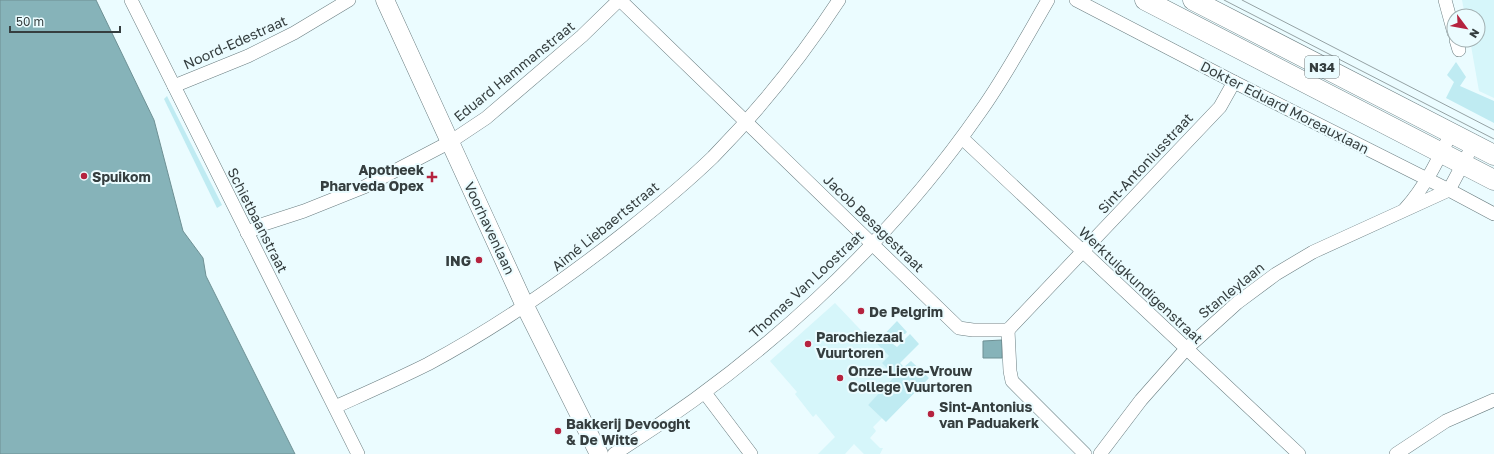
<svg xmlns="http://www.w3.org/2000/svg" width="1494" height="454" font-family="'Golos Text',sans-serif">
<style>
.built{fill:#d6f6fa}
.green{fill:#bfebf2}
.water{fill:#86b3b9;stroke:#6e9094}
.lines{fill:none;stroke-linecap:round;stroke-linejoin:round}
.street-casing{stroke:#6a7d80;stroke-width:14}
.secondary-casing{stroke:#6a7d80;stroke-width:19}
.primary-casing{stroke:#6a7d80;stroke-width:21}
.street{stroke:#fff;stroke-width:13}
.secondary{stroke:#fff;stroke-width:18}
.primary{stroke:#fff;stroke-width:20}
.tram{stroke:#95a2a4;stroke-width:1}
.poi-dot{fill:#b5233f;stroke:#ebfcff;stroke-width:1.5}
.labels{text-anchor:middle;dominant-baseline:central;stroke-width:4;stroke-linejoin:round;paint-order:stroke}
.shield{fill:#ebfcff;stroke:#6c7779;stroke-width:1}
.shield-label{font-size:13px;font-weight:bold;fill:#353e3f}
.street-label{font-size:14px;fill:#353e3f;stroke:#ebfcff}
.poi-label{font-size:14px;font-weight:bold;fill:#353e3f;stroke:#ebfcff;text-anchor:start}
</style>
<rect width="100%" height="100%" fill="#ebfcff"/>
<g class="built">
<path d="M 1462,0 L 1494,0 L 1494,98 L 1479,91 L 1470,40 L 1478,40 L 1478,16 L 1465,16 Z"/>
<path d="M 835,303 L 874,344 L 876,343 L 889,356 L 896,376 L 868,405 L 882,418 L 873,427 L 876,431 L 870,438 L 880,448 L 883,448 L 880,454 L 864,454 L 854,444 L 845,454 L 818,454 L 835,437 L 816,414 L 813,417 L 795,394 L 797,392 L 770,361 Z"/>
</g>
<g class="green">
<path d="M 1456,62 L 1466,77 L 1460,86 L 1494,101 L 1494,123 L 1446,98 L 1454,82 L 1447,75 Z"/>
<path d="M 167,96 L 222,205 L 217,208 L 164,99 Z"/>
<path d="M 897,321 L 907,332 L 905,334 L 903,334 L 893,344 L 897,347 L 910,334 L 919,344 L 900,363 L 904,367 L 911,361 L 929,378 L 886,422 L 868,405 L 895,376 L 882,363 L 889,356 L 876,343 Z"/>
</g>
<g class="water">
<path d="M 0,0 L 96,0 L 154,120 L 183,231 L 203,258 L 206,276 L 295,454 L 0,454 Z"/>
<path d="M 1002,340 L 1002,358 L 983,358 L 983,341 Z"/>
</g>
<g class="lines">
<g class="street-casing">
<g id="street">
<path d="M 131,0 L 358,454"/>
<path d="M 620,0 L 959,328 L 973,330 L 1008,330 L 1010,371 L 1012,381 L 1085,454"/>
<path d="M 1076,0 L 1234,82 L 1449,190 L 1494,214"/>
<path d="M 1445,0 L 1454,33"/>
<path d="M 1456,40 L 1459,50"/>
<path d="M 174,86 L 248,56 L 294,33 L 349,0"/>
<path d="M 962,138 L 1299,454"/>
<path d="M 1405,209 C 1425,187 1438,160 1451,133"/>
<path d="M 247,233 L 264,224 L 304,211 L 364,187 L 450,142 L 486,118 L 582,36 L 619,0"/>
<path d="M 1008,330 L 1220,107 L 1234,82"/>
<path d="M 705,393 L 751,454"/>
<path d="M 335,407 C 366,393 398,379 428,364 C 499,326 565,280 628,230 C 657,207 686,183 713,157 C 759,110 803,55 839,0"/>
<path d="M 614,454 C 756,365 884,250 980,112 C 1005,77 1026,38 1048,0"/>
<path d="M 1100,454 L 1141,400 L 1186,349 L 1237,303 L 1276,274 L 1313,252 L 1449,190 L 1473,145"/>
<path d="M 1396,454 L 1446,421 L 1494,400"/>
</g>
</g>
<g class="secondary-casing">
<path id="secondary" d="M 385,0 L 525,306 L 599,454"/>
</g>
<g class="primary-casing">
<g id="primary">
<path d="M 1145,0 L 1494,180"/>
<path d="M 1193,0 L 1494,155"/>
</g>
</g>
<use href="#street" class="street"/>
<use href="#secondary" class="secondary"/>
<use href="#primary" class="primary"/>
<g class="tram">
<path d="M 1224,0 L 1494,139"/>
<path d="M 1242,0 L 1494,130"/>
</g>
</g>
<g class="poi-dot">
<circle cx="84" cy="176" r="4"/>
<path d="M430 171h4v4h4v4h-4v4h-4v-4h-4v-4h4z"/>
<circle cx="479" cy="260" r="4"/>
<circle cx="861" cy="311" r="4"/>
<circle cx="808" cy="344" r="4"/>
<circle cx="840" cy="378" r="4"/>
<circle cx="931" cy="414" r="4"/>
<circle cx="558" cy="431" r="4"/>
</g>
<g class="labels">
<rect class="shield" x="1305" y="56" width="34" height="22" rx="3"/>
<g class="shield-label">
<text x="1322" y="67">N34</text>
</g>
<g class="street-label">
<text transform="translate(235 42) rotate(-24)">Noord-Edestraat</text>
<text transform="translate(514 71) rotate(-39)">Eduard Hammanstraat</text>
<text transform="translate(1285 107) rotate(27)">Dokter Eduard Moreauxlaan</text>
<text transform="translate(1145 163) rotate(-47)">Sint-Antoniusstraat</text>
<text transform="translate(258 220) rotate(63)">Schietbaanstraat</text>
<text transform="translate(874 223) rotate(44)">Jacob Besagestraat</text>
<text transform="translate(605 226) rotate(-39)">Aimé Liebaertstraat</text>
<text transform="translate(490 228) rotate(65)">Voorhavenlaan</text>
<text transform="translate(806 284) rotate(-43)">Thomas Van Loostraat</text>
<text transform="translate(1141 285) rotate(43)">Werktuigkundigenstraat</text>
<text transform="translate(1231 290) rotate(-39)">Stanleylaan</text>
</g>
<g class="poi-label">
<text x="424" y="169" text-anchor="end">Apotheek<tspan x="424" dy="16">Pharveda Opex</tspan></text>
<text x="92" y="176">Spuikom</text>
<text x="471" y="260" text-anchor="end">ING</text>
<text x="869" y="311">De Pelgrim</text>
<text x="816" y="336">Parochiezaal<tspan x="816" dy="16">Vuurtoren</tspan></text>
<text x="848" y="370">Onze-Lieve-Vrouw<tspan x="848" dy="16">College Vuurtoren</tspan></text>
<text x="939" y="406">Sint-Antonius<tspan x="939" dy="16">van Paduakerk</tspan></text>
<text x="566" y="423">Bakkerij Devooght<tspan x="566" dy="16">&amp; De Witte</tspan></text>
</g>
</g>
<g transform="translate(1466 28) rotate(122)"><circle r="19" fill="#ebfcff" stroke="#a2b0b2"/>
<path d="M0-3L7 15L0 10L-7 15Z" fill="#b5233f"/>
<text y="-6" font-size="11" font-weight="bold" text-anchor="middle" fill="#353e3f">N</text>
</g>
<path d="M10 26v6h110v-6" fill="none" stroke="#353e3f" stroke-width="2"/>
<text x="16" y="26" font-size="12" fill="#353e3f" stroke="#ebfcff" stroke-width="3" paint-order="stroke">50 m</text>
</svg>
